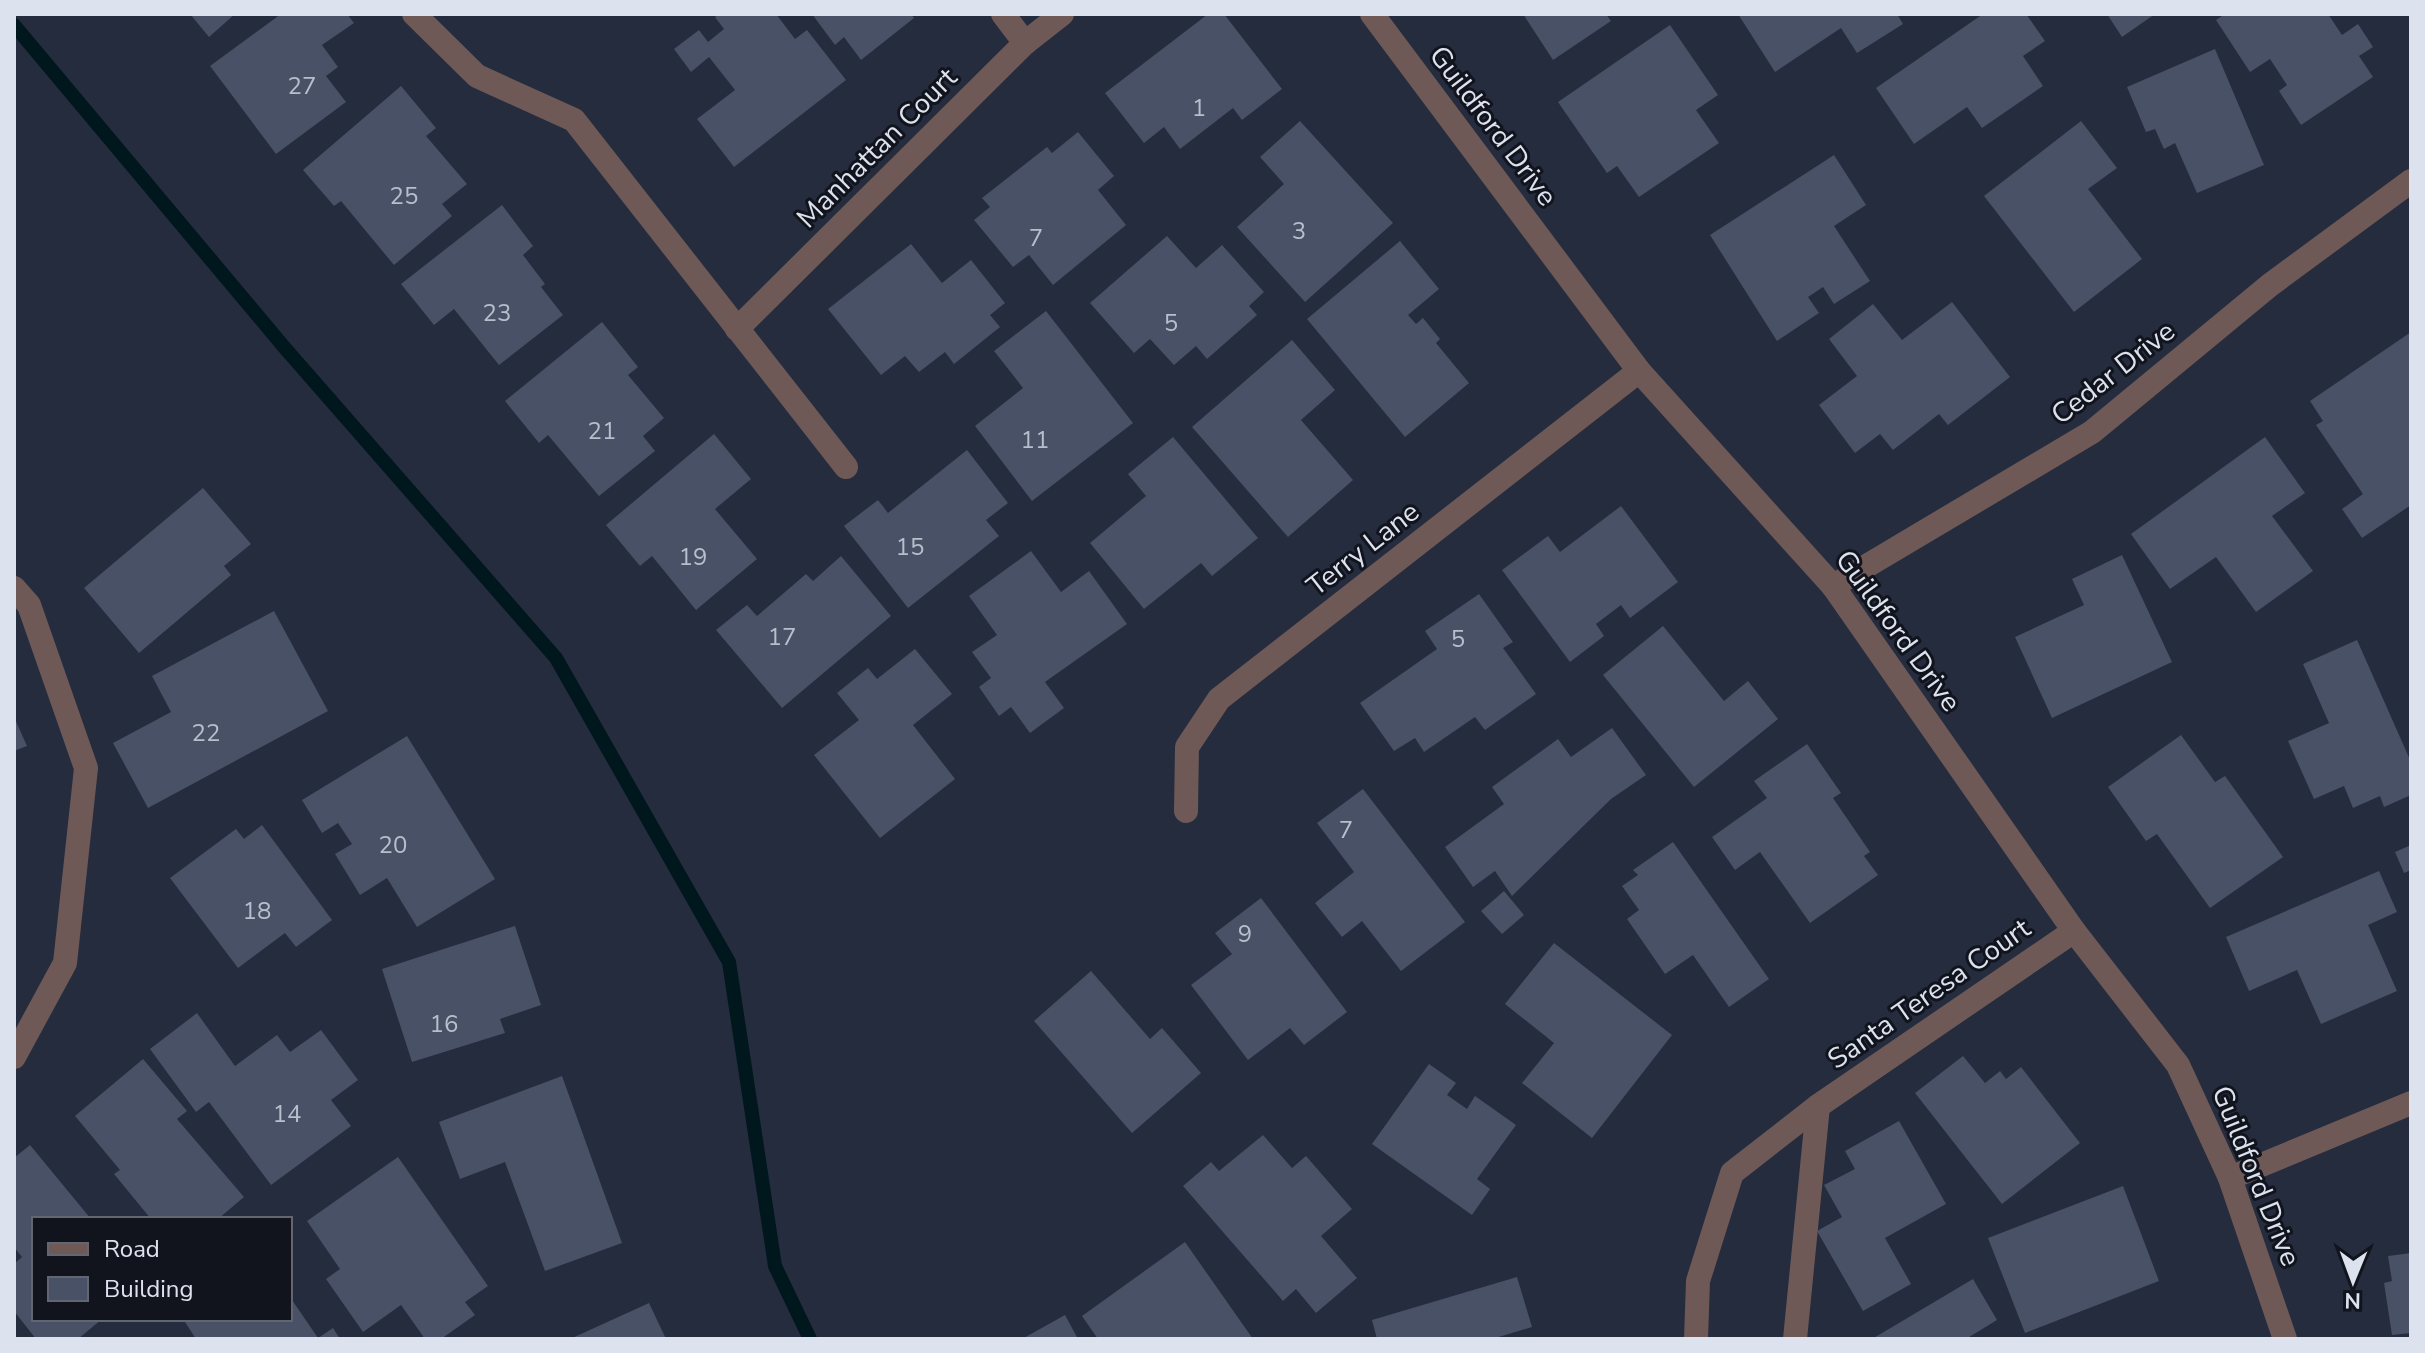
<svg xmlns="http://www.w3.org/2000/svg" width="2425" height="1353" font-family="'Nunito Sans',sans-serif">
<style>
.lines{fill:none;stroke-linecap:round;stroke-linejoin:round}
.stream{stroke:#00171d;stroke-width:14}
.building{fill:#485165}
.minor{stroke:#6e5957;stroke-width:24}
.labels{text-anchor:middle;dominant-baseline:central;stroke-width:6;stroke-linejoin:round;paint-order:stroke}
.number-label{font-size:24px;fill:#b7becc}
.street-label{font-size:28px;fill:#dce2ee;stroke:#11141d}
</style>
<rect width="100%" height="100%" fill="#242c3e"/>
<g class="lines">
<path class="stream" d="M 14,25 L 284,347 L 556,658 L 729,962 L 775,1266 L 810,1339"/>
</g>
<g class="building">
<path d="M 190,14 L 235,14 L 209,37 Z"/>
<path d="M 281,14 L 347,14 L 354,23 L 322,45 L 338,67 L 326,76 L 346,102 L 276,154 L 210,66 Z"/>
<path d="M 719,14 L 776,14 L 795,39 L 807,30 L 846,80 L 734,167 L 697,119 L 735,90 L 709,57 L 691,72 L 674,49 L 699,30 L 708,42 L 724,29 L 715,17 Z"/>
<path d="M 812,14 L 911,14 L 914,18 L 861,60 L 844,37 L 835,45 Z"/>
<path d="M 1208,14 L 1224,14 L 1282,89 L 1242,120 L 1233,108 L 1180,149 L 1164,127 L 1144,143 L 1105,93 Z"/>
<path d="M 1523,14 L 1606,14 L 1611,21 L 1553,60 Z"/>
<path d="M 1738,14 L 1897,14 L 1903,24 L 1857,53 L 1841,28 L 1775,72 Z"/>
<path d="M 1983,14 L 2026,14 L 2045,41 L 2023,56 L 2043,86 L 1982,128 L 1967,107 L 1914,144 L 1876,88 Z"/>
<path d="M 2107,14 L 2155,14 L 2122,37 Z"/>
<path d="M 2225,14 L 2328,14 L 2342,35 L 2358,24 L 2373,47 L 2359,56 L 2373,77 L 2301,125 L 2279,91 L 2287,85 L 2270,59 L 2250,72 L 2216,20 Z"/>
<path d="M 1670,25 L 1718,95 L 1696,110 L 1719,143 L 1639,197 L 1617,166 L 1607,173 L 1558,102 Z"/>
<path d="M 2215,49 L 2264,165 L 2197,193 L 2175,143 L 2164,149 L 2155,129 L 2146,132 L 2127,87 Z"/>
<path d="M 401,86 L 436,128 L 426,136 L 467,184 L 442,204 L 452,216 L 394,265 L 341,201 L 334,206 L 303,170 Z"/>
<path d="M 1300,121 L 1393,223 L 1305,302 L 1237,227 L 1284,184 L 1260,157 Z"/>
<path d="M 2081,121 L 2117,168 L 2088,189 L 2142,259 L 2074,312 L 1984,196 Z"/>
<path d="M 1078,132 L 1114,176 L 1098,190 L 1126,225 L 1053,285 L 1029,255 L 1013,267 L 974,220 L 990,207 L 982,198 L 1047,147 L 1052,153 Z"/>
<path d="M 1834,155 L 1866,205 L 1834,226 L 1870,281 L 1834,304 L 1823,287 L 1808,297 L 1819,313 L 1777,341 L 1710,235 Z"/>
<path d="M 502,205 L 533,246 L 523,255 L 545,284 L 541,287 L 563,315 L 499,365 L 454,309 L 434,325 L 401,284 Z"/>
<path d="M 1167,236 L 1196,268 L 1222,245 L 1264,292 L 1249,306 L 1257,315 L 1207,359 L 1196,346 L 1174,365 L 1150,339 L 1134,353 L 1090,303 Z"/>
<path d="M 1400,241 L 1439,289 L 1408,315 L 1416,324 L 1423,318 L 1440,339 L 1436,343 L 1469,383 L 1405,437 L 1307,319 Z"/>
<path d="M 911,244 L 942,283 L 971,260 L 1005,303 L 990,315 L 1000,327 L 954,364 L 945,352 L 919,372 L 905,356 L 881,375 L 828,309 Z"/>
<path d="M 1952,302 L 2010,377 L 1948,425 L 1939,414 L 1893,450 L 1880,434 L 1855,453 L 1819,405 L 1857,376 L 1829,339 L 1873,304 L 1902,340 Z"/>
<path d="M 1046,311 L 1133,423 L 1032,501 L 975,426 L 1023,388 L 994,351 Z"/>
<path d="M 602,322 L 638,367 L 628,375 L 664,418 L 643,436 L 655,451 L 599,496 L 548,435 L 539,443 L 505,401 Z"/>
<path d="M 2411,332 L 2411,505 L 2362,538 L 2342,509 L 2363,494 L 2316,425 L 2323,421 L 2310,401 Z"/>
<path d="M 1292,340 L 1335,390 L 1301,420 L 1353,480 L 1288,537 L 1192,427 Z"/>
<path d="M 714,434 L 751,479 L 715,509 L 757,559 L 696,610 L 652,556 L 640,566 L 606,525 Z"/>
<path d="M 1173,437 L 1258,538 L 1212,576 L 1201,563 L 1144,609 L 1090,543 L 1146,496 L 1128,474 Z"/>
<path d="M 2265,437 L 2305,493 L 2272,516 L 2313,571 L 2256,612 L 2216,557 L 2170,589 L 2131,534 Z"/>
<path d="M 967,450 L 1008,503 L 986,520 L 999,536 L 908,608 L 844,526 L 878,500 L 888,513 Z"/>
<path d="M 203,488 L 251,544 L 224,566 L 231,575 L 139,653 L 84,588 Z"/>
<path d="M 1621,506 L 1678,582 L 1630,618 L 1621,605 L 1596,624 L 1604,636 L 1570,662 L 1502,570 L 1548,536 L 1560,552 Z"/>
<path d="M 1031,551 L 1061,592 L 1089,571 L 1127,624 L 1045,682 L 1064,708 L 1030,733 L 1011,707 L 999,716 L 979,687 L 991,678 L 972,652 L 997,635 L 969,596 Z"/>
<path d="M 2122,555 L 2172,662 L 2052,718 L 2015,637 L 2084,605 L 2072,579 Z"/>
<path d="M 841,556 L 891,616 L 782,708 L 716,630 L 747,605 L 757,616 L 806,574 L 813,581 Z"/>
<path d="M 1479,594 L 1513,642 L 1503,648 L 1536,694 L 1485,730 L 1475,717 L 1424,752 L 1415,738 L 1394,751 L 1360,703 L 1437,649 L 1425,631 Z"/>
<path d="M 274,611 L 328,711 L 148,808 L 113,743 L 171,712 L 152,676 Z"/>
<path d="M 1663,626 L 1724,701 L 1748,681 L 1778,719 L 1694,787 L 1603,675 Z"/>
<path d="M 2357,640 L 2411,762 L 2411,795 L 2384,807 L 2380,796 L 2353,808 L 2344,786 L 2314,799 L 2288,741 L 2329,723 L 2303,664 Z"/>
<path d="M 915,649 L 952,694 L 913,725 L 955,779 L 880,838 L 814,755 L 859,720 L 837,693 L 868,668 L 877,679 Z"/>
<path d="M 14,717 L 27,746 L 14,751 Z"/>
<path d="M 1612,728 L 1646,775 L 1611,799 L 1512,896 L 1495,871 L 1473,887 L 1445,847 L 1504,804 L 1492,787 L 1558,739 L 1571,757 Z"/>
<path d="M 2181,735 L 2215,782 L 2225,776 L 2283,857 L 2210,908 L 2157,834 L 2146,841 L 2108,787 Z"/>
<path d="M 407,736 L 495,879 L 417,927 L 387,878 L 360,895 L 335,854 L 352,844 L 338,823 L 322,833 L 302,800 Z"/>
<path d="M 1807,744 L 1841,793 L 1833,798 L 1870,852 L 1864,856 L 1878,875 L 1810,923 L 1760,852 L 1735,870 L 1712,837 L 1767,798 L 1754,781 Z"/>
<path d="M 1363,789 L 1465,922 L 1401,971 L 1362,921 L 1342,937 L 1315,903 L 1354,872 L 1317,823 Z"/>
<path d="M 262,825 L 332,920 L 296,947 L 285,933 L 238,968 L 170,878 L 236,829 L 244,839 Z"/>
<path d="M 1673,842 L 1769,979 L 1729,1007 L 1693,955 L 1665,974 L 1627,919 L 1639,910 L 1622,886 L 1638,875 L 1633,870 Z"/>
<path d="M 2411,845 L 2411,870 L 2404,873 L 2395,852 Z"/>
<path d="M 2379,871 L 2397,912 L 2368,925 L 2397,991 L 2321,1024 L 2297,970 L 2249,991 L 2226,937 Z"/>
<path d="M 1504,891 L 1524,915 L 1502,934 L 1481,911 Z"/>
<path d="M 1261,898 L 1347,1012 L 1304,1045 L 1290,1028 L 1248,1060 L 1191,985 L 1232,954 L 1215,933 Z"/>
<path d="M 515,926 L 541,1005 L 500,1019 L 505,1033 L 412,1062 L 382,969 Z"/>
<path d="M 1554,943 L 1672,1035 L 1592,1138 L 1522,1083 L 1554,1043 L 1505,1004 Z"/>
<path d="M 1091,971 L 1150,1039 L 1162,1028 L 1201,1073 L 1132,1133 L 1034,1021 Z"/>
<path d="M 197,1013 L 235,1066 L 277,1035 L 290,1052 L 321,1030 L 358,1080 L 331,1100 L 351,1126 L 271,1185 L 209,1102 L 196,1112 L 150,1049 Z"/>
<path d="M 1963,1056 L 1985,1083 L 2000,1071 L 2006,1079 L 2021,1067 L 2080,1143 L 2002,1204 L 1915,1093 Z"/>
<path d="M 143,1059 L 187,1111 L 177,1119 L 244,1197 L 218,1219 L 151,1219 L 114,1174 L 120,1170 L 75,1116 Z"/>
<path d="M 1429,1064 L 1456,1083 L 1447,1095 L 1467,1109 L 1475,1096 L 1516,1125 L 1477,1179 L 1490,1189 L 1472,1215 L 1372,1144 Z"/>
<path d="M 562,1076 L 622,1243 L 545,1271 L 505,1162 L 460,1179 L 439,1122 Z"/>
<path d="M 1899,1121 L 1946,1204 L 1885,1238 L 1911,1284 L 1863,1311 L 1817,1231 L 1842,1217 L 1824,1185 L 1855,1169 L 1845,1151 Z"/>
<path d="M 1263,1135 L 1292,1168 L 1306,1156 L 1352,1209 L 1321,1236 L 1357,1278 L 1316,1313 L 1296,1289 L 1283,1301 L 1183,1186 L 1211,1162 L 1219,1171 Z"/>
<path d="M 30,1145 L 91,1219 L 34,1219 L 34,1319 L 102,1319 L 78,1339 L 36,1339 L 14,1311 L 14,1264 L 22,1257 L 14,1247 L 14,1158 Z"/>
<path d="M 398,1157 L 488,1286 L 465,1302 L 475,1315 L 441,1339 L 425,1339 L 401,1305 L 363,1332 L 326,1279 L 340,1269 L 307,1221 Z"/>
<path d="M 2123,1186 L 2159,1281 L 2025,1333 L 1988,1238 Z"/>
<path d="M 1185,1242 L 1253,1339 L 1098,1339 L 1082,1316 Z"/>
<path d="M 2411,1253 L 2411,1333 L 2392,1335 L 2384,1283 L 2392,1281 L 2388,1256 Z"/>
<path d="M 1517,1277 L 1532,1327 L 1492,1339 L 1377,1339 L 1372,1320 Z"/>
<path d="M 1973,1279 L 1997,1320 L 1966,1339 L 1872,1339 Z"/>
<path d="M 290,1297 L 318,1338 L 333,1328 L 340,1339 L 196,1339 L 183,1319 L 290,1319 Z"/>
<path d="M 649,1303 L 666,1339 L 570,1339 Z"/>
<path d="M 1065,1315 L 1078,1339 L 1022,1339 Z"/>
</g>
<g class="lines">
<g class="minor">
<path d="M 414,14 L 477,76 L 574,120 L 846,467"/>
<path d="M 1003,14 L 1025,43"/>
<path d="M 1372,14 L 1639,371 L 1833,586 L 2074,931 L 2178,1065 L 2230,1178 L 2285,1339"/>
<path d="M 737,329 L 1025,43 L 1062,14"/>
<path d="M 1833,586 L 2092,432 L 2270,285 L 2411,181"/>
<path d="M 14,588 L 29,605 L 86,768 L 65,963 L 14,1057"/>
<path d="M 1186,811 L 1187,747 L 1219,699 L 1639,371"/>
<path d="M 2230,1178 L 2411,1103"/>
<path d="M 1696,1339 L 1698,1281 L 1732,1173 L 1818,1106 L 2074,931"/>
<path d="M 1795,1339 L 1818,1106"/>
</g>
</g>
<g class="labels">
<g class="number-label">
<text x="302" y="86">27</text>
<text x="1199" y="108">1</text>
<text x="404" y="196">25</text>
<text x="1299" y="231">3</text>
<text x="1036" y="238">7</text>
<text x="497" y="313">23</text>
<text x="1171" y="323">5</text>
<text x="602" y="431">21</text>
<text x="1035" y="440">11</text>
<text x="910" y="547">15</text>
<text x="693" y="557">19</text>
<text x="782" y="637">17</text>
<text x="1458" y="639">5</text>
<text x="206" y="733">22</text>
<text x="1346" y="830">7</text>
<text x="393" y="845">20</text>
<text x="257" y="911">18</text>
<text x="1245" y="934">9</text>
<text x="444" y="1024">16</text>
<text x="287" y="1114">14</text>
</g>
<g class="street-label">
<text transform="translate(1493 126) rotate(53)">Guildford Drive</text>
<text transform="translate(877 148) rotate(-45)">Manhattan Court</text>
<text transform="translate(2113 373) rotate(-38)">Cedar Drive</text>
<text transform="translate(1363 549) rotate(-38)">Terry Lane</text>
<text transform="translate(1898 631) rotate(54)">Guildford Drive</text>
<text transform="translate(1929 994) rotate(-35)">Santa Teresa Court</text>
<text transform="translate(2256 1176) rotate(68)">Guildford Drive</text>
</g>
</g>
<rect width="2425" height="1353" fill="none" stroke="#dce2ee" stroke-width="32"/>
<rect x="32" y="1217" width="260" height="104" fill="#11141d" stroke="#626671" stroke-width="2"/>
<rect x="48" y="1243" width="40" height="12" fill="#6e5957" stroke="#626671" stroke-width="2"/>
<text x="104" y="1257" font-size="24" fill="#dce2ee">Road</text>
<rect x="48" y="1277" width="40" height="24" fill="#485165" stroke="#626671" stroke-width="2"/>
<text x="104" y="1297" font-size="24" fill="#dce2ee">Building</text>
<g transform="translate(2353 1281) rotate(181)" stroke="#11141d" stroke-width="6" paint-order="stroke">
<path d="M0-6L14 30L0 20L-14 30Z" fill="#dce2ee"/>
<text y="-12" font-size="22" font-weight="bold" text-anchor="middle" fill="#dce2ee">N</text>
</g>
</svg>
